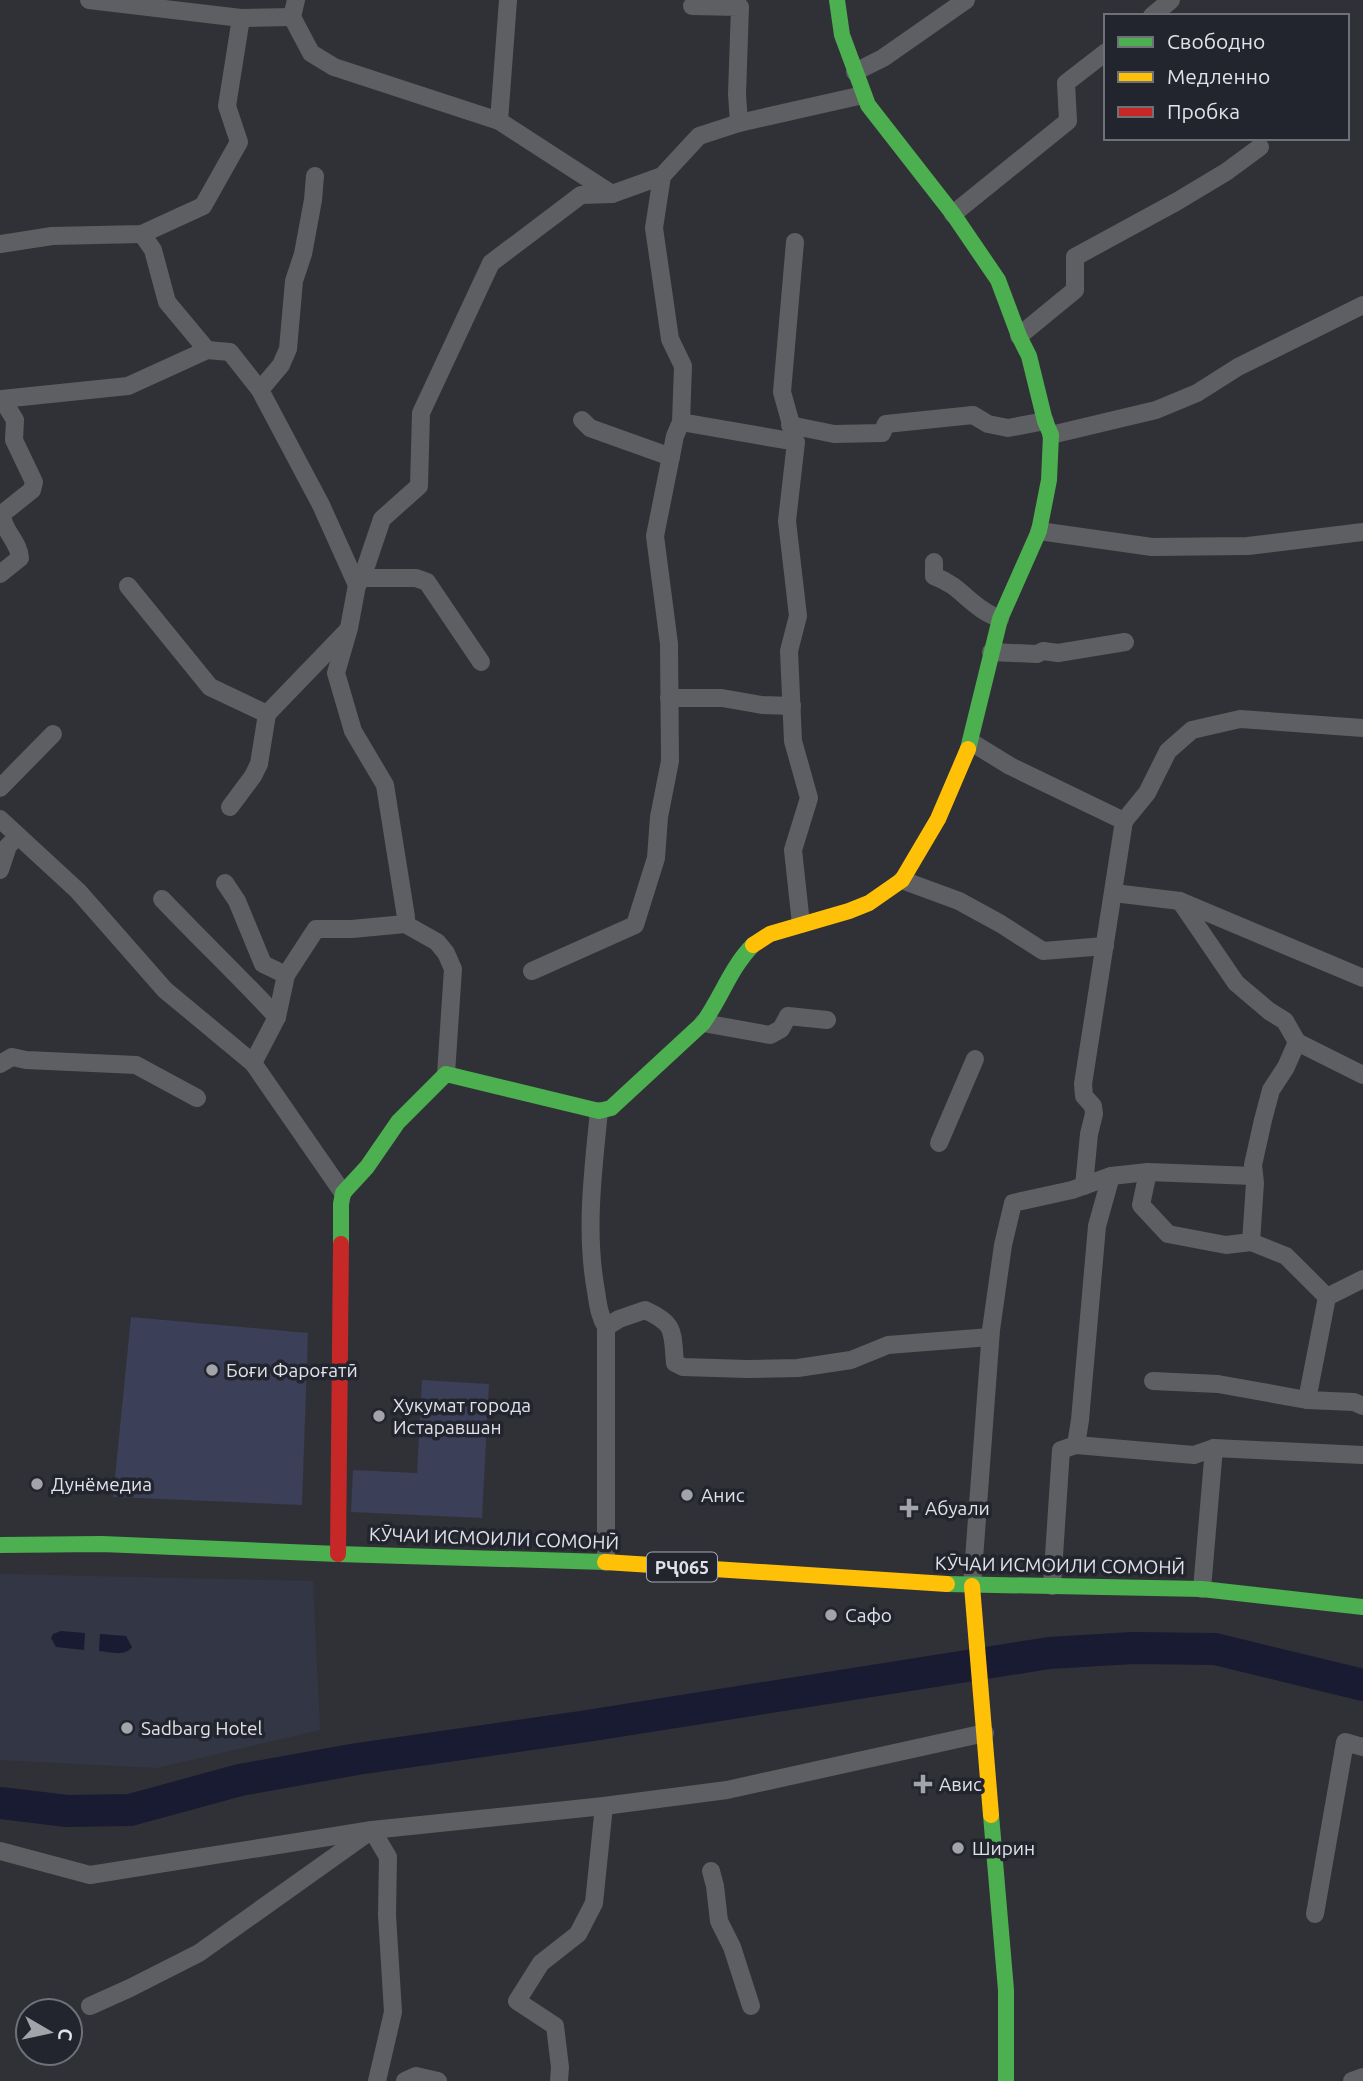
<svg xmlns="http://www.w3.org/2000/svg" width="1363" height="2081" font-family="Ubuntu,sans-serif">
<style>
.built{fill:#333645}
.green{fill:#3b3f57}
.water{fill:#181b32}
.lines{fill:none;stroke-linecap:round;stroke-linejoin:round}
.river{stroke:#181b32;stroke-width:32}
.street{stroke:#5e5f62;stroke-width:18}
.fast{stroke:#4caf50;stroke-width:16}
.slow{stroke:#ffc107;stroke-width:16}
.jam{stroke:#c62828;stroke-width:16}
.poi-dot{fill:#a3a4aa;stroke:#23252e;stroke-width:2.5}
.labels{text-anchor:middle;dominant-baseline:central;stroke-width:7;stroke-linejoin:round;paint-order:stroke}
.shield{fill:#23252e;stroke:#a8a9b1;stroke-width:2}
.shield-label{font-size:18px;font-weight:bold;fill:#e1e2e9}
.poi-label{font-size:19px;fill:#e1e2e9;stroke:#23252e;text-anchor:start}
.street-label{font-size:19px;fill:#e1e2e9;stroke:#23252e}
</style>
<rect width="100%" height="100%" fill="#303136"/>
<path class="built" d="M 0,1574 L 313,1581 L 320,1730 L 157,1768 L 0,1760 Z"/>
<g class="green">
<path d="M 131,1317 L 308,1333 L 302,1505 L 113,1497 Z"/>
<path d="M 422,1380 L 489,1384 L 482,1518 L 351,1512 L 353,1470 L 417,1473 Z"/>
</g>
<g class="water">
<path d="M 61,1631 L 85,1633 L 84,1650 L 56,1647 L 51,1638 L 53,1634 Z"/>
<path d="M 100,1634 L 126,1636 L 132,1647 C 125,1657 110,1652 99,1651 Z"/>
</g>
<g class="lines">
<path class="river" d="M 0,1803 L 67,1811 L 130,1810 L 240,1780 L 357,1759 L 587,1726 L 1049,1653 L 1133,1648 L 1215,1649 L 1363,1685"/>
<g class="street">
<path d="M 89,0 L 241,18 L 292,17"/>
<path d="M 296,0 L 292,17 L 311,53 L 334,67 L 499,121 L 612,194"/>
<path d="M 692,6 L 740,7 L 737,94 L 739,123"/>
<path d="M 1152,16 L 1171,0"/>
<path d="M 855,72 L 883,58 L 966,0"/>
<path d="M 499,121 L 508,0"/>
<path d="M 953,214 L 1068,121 L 1066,83 L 1106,52"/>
<path d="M 142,234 L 153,250 L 167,302 L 207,350"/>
<path d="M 0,244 L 52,236 L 142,234 L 203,206 L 239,142 L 227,106 L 241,18"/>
<path d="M 1019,336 L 1075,290 L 1075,257 L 1176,202 L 1226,172 L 1260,147"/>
<path d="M 260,390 L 281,365 L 288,349 L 294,281 L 303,254 L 313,200 L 315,176"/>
<path d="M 0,401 L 2,399 L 128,386 L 207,350 L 230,352 L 260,390 L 321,505 L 357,585"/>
<path d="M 582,420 L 590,428 L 671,457"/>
<path d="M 681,422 L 796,442 L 787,521 L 798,616 L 789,651 L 793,741 L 809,798 L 793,850 L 801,924"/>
<path d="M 790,425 L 834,434 L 882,433 L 886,424 L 973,415 L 988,424 L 1008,428 L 1045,421"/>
<path d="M 794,435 L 782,392 L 795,242"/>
<path d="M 1051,435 L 1156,410 L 1197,393 L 1238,367 L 1363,305"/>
<path d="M 1039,531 L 1152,547 L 1248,546 L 1363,532"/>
<path d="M 934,562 L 934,576 C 957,585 962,595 980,608 C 986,613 994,616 1000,619"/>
<path d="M 0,574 L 20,558 C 19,541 2,530 2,514 L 32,490 L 34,482 L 14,440 L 15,420 L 2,399"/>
<path d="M 362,578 L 416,578 L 427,582 L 481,662"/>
<path d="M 128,586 L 210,687 L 267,714 L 347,631"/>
<path d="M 991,652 L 1037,654 L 1043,651 L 1058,653 L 1125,642"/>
<path d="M 669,698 L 722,698 L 762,705 L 792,706"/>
<path d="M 971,742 L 1010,766 L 1124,821 L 1083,1084 L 1084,1096 L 1093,1106 L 1094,1114 L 1089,1134 L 1084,1186"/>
<path d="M 0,788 L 53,734"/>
<path d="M 230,807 L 253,776 L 259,764 L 267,714"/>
<path d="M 0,819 L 78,891 L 165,990 L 253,1063 L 343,1193"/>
<path d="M 1124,821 L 1147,793 L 1168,751 L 1192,730 L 1240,719 L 1363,728"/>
<path d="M 0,870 L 8,846 L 18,836"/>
<path d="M 902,880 L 959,901 L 1001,924 L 1043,951 L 1105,946"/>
<path d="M 225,883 L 237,901 L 263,964 L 286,975"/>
<path d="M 1114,893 L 1180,901 L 1363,978"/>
<path d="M 162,899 C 200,939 240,977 277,1017"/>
<path d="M 1180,901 L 1236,983 L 1269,1011 L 1285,1021 L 1297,1042 L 1286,1067 L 1271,1090 L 1263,1120 L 1253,1165 L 1255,1183 L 1251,1242"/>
<path d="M 405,924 L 406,917 L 385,785 L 353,731 L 336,673 L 349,628 L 357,585 L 362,578 L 382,519 L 419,486 L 421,413 L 491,263 L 581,195 L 612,194 L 662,176 L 699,136 L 739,123 L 863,95"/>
<path d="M 532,971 L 635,925 L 656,858 L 659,817 L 670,761 L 669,644 L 655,536 L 675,436 L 681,422 L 683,366 L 670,339 L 654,228 L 662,176"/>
<path d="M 703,1023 L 770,1035 L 781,1029 L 788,1016 L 827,1020"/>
<path d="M 1297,1042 L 1363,1075"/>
<path d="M 253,1063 L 277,1017 L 286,975 L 316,929 L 352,929 L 405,924 L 437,942 L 446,953 L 453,969 L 446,1074"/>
<path d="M 0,1064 L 12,1057 L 26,1060 L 136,1065 L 197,1098"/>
<path d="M 599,1111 C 593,1172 585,1231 596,1291 C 598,1304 599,1315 606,1327 L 619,1319 L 645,1310 C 676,1324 672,1331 675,1363 L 683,1367 L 747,1369 L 798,1368 L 851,1360 L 888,1345 L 990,1337"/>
<path d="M 939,1143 L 975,1059"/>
<path d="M 1148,1172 L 1141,1205 L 1168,1234 L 1226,1245 L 1251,1242 L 1286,1256 L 1327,1297"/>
<path d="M 1327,1297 L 1363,1279"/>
<path d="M 1153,1381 L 1218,1384 L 1307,1400 L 1354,1402 L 1363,1406"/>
<path d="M 1307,1400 L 1327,1297"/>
<path d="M 1076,1445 L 1080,1420 L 1097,1226 L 1111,1176"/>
<path d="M 1214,1448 L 1363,1455"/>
<path d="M 606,1562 L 606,1327"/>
<path d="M 972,1586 L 991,1330 L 1003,1245 L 1013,1203 L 1072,1190 L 1111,1176 L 1148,1172 L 1253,1176"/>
<path d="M 1052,1586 L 1061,1450 L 1076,1445 L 1194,1455 L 1214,1448 L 1202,1589"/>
<path d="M 0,1851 L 90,1875 L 372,1830 L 604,1806 L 727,1790 L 985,1733"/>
<path d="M 711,1871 L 715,1886 L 719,1921 L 732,1947 L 751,2006"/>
<path d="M 1315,1914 L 1345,1742 L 1363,1747"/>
<path d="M 90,2006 L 130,1988 L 199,1953 L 372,1830 L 388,1857 L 387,1915 L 393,2012 L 377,2081"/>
<path d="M 405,2081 L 416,2076 L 438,2081"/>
<path d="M 559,2081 L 560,2067 L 555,2026 L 517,2001 L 541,1963 L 578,1934 L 594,1903 L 604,1806"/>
<path d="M 1352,2081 L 1363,2077"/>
</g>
<g class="fast">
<path d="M 837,0 L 842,35 L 868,105 L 953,214 L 998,280 L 1019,336 L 1029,356 L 1045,421 L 1051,435 L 1049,480 L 1039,531 L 1000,619 L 968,749"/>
<path d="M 341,1244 L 341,1204 L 343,1193 L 367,1167 L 398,1122 L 446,1074 L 599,1111 L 611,1108 L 703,1023 C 721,998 731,967 753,945"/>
<path d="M 0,1545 L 102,1544 L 338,1554 L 605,1562"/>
<path d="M 947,1584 L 1202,1589 L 1363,1607"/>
<path d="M 991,1815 L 1006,1990 L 1006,2081"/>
</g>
<g class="slow">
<path d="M 753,945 L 770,934 L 849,911 L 869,903 L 902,880 L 938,819 L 968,749"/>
<path d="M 605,1562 L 947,1584"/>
<path d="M 972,1586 L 991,1815"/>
</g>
<path class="jam" d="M 338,1554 L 341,1244"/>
</g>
<g class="poi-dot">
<circle cx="212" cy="1370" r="7"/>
<circle cx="379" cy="1416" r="7"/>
<circle cx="37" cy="1484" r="7"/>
<circle cx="687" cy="1495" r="7"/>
<path d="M905.5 1497.5h7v7h7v7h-7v7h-7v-7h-7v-7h7z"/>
<circle cx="831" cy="1615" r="7"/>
<circle cx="127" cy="1728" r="7"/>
<path d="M919.5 1773.5h7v7h7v7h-7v7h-7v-7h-7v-7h7z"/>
<circle cx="958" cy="1848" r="7"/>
</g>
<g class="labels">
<rect class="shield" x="647" y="1552.5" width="70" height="29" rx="5"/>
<g class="shield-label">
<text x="682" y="1567">РҶ065</text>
</g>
<g class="poi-label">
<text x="226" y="1370">Боғи Фароғатӣ</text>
<text x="393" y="1405">Хукумат города<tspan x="393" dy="22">Истаравшан</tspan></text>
<text x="51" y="1484">Дунёмедиа</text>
<text x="701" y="1495">Анис</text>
<text x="925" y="1508">Абуали</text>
<text x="845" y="1615">Сафо</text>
<text x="141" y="1728">Sadbarg Hotel</text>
<text x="939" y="1784">Авис</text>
<text x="972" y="1848">Ширин</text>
</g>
<g class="street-label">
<text transform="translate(494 1538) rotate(2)">КӮЧАИ ИСМОИЛИ СОМОНӢ</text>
<text transform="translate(1060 1565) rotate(1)">КӮЧАИ ИСМОИЛИ СОМОНӢ</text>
</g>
</g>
<rect x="1104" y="14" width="245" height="126" fill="#23252e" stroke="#6f7179" stroke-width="2"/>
<rect x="1118" y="37" width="35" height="10" fill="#4caf50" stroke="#6f7179" stroke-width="2"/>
<text x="1167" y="49" font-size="21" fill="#e1e2e9">Свободно</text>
<rect x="1118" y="72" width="35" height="10" fill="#ffc107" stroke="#6f7179" stroke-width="2"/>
<text x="1167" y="84" font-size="21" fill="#e1e2e9">Медленно</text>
<rect x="1118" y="107" width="35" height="10" fill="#c62828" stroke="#6f7179" stroke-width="2"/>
<text x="1167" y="119" font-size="21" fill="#e1e2e9">Пробка</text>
<g transform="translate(49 2032) rotate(99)"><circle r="33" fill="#23252e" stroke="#6f7179" stroke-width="2"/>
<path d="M0-5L12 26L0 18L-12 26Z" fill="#a3a4aa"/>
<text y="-10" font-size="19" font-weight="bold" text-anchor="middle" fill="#e1e2e9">С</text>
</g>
</svg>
